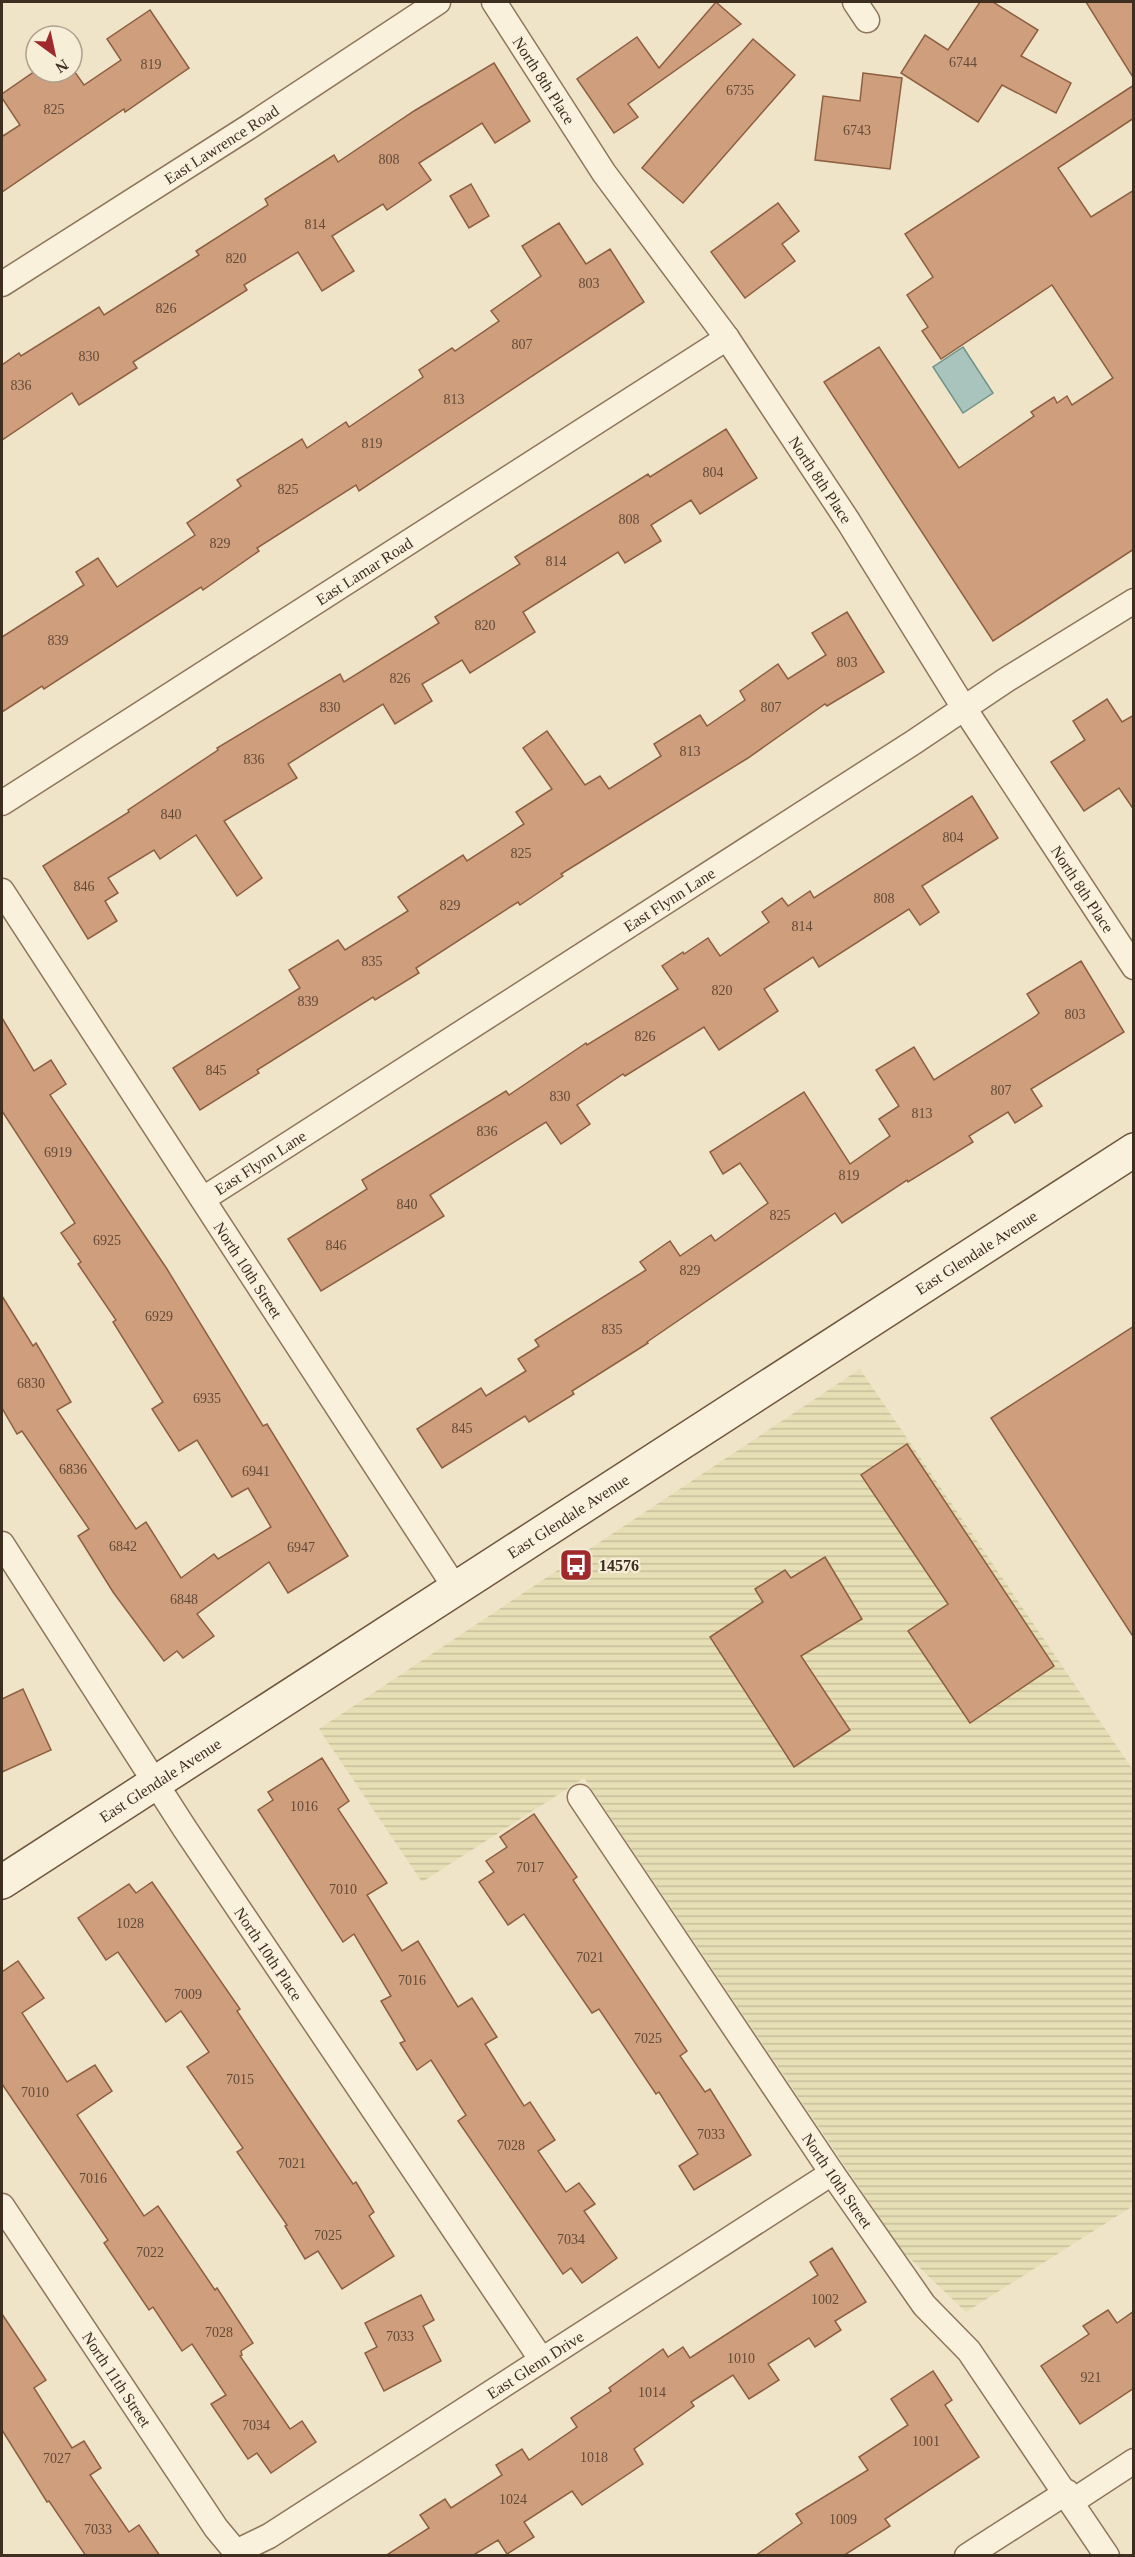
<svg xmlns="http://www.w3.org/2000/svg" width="1135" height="2557" font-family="'Times New Roman',serif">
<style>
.farmland{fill:url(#farmland-rules)}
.water{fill:#a9c4bc;stroke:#6f938a;stroke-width:1.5}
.building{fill:#cf9f7d;stroke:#8d5f41;stroke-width:1.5}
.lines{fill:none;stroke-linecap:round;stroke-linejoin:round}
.street-casing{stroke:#8d765c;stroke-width:27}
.secondary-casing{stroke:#6f573f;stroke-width:36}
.street{stroke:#faf1dc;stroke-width:24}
.secondary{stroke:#faf1dc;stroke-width:33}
.labels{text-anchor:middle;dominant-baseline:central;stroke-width:4.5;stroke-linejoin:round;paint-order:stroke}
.number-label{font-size:14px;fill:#624a37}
.street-label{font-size:16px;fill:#3d2e20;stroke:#f7eed8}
.poi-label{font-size:16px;font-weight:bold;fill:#3d2e20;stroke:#f7eed8;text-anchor:start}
</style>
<defs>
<pattern id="farmland-rules" width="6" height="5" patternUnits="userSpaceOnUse" patternTransform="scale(1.5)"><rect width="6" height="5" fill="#e6deb5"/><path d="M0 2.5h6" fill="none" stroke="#c6bf9b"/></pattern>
</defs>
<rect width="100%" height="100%" fill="#f0e4c8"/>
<path class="farmland" d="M 860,1369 L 1133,1770 L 1133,2206 L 966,2312 L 902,2251 L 584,1778 L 422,1882 L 319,1729 Z"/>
<path class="water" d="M 963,347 L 993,393 L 963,413 L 933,367 Z"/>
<g class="building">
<path d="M 716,2 L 741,24 L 628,104 L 638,117 L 614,133 L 577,79 L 637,37 L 659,68 Z"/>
<path d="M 980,2 L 993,2 L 1038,30 L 1021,56 L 1071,83 L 1056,113 L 1002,85 L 978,122 L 901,73 L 925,35 L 948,50 Z"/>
<path d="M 1086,2 L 1134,2 L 1134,79 Z"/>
<path d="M 150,10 L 189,68 L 125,112 L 124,109 L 2,192 L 2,133 L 3,136 L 20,125 L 2,98 L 2,94 L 35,71 L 27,58 L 36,52 L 36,72 L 72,72 L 72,68 L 84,85 L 121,60 L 107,39 Z"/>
<path d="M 753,39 L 795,75 L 683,203 L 642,168 Z"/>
<path d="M 494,63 L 530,121 L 495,143 L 482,123 L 419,163 L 431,180 L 387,210 L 383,204 L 332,236 L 354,271 L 322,291 L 298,252 L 244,285 L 247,290 L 133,362 L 137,368 L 79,405 L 72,393 L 2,440 L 2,365 L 19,353 L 21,356 L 99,307 L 104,315 L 199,255 L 196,251 L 268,205 L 265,199 L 334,155 L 338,162 L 414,111 Z"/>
<path d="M 863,73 L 902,78 L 890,169 L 815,160 L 823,96 L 860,101 Z"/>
<path d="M 1134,85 L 1134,118 L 1058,168 L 1091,217 L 1134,190 L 1134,549 L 993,641 L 824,382 L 879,347 L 959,468 L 1034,416 L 1031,412 L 1054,397 L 1057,403 L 1067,396 L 1072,405 L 1113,378 L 1052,285 L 941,359 L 922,331 L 928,327 L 907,295 L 933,277 L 905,234 Z"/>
<path d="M 471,184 L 489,216 L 469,228 L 450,196 Z"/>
<path d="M 778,203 L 799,231 L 782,244 L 795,261 L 745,298 L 711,252 Z"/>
<path d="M 559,223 L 586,264 L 610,249 L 644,302 L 359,491 L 356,485 L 257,548 L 259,551 L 203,590 L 201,587 L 44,689 L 42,686 L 2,712 L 2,637 L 84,585 L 76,572 L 98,558 L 117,587 L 195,535 L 187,523 L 241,486 L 237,480 L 302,439 L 307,448 L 346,422 L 349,427 L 423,377 L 419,370 L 452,348 L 455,351 L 499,321 L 491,311 L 541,276 L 522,246 Z"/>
<path d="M 726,429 L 757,478 L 700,514 L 691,500 L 651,525 L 661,541 L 625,563 L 618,552 L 523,612 L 535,632 L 470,673 L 462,660 L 422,684 L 432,701 L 395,724 L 383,704 L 288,764 L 297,778 L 224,821 L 262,878 L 237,896 L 196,835 L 160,859 L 154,850 L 108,878 L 118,893 L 105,901 L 117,921 L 88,939 L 43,866 L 129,812 L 128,810 L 218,750 L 217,748 L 340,674 L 344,682 L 439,623 L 435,617 L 520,564 L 515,557 L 648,474 L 650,477 Z"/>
<path d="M 847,612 L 884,672 L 827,706 L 825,704 L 748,758 L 561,874 L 563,876 L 520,905 L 518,902 L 416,968 L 419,973 L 375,1000 L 373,997 L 257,1070 L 259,1073 L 200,1110 L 173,1068 L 300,988 L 289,970 L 338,940 L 345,950 L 408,911 L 398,897 L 463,855 L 467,861 L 524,824 L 516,812 L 552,789 L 523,748 L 547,731 L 585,785 L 600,776 L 609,789 L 661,756 L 654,744 L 700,715 L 707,726 L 745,700 L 740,691 L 778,664 L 788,679 L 826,655 L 812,633 Z"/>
<path d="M 1107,699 L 1122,722 L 1134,715 L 1134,810 L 1119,788 L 1084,811 L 1051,762 L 1085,740 L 1073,721 Z"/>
<path d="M 972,796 L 998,838 L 922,886 L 939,912 L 920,925 L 909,909 L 819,967 L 813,957 L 764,989 L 778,1011 L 719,1050 L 704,1027 L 625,1076 L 623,1074 L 577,1105 L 590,1124 L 561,1144 L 546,1122 L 430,1195 L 444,1216 L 321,1291 L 288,1239 L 367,1189 L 362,1180 L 506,1091 L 509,1095 L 586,1043 L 587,1045 L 678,989 L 662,966 L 683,952 L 684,954 L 708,938 L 720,956 L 769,922 L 762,912 L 782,898 L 788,906 L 810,891 L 814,898 Z"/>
<path d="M 1081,961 L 1124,1032 L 1031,1089 L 1042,1106 L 1015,1123 L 1008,1112 L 969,1136 L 973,1142 L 908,1182 L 907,1180 L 842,1223 L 835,1213 L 647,1342 L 648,1343 L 572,1391 L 574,1394 L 529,1422 L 525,1416 L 442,1468 L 417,1429 L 481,1388 L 486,1396 L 526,1371 L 518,1359 L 539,1346 L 535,1340 L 646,1270 L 640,1262 L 670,1241 L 680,1256 L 711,1235 L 715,1241 L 768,1203 L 740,1163 L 723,1174 L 710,1152 L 804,1092 L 850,1164 L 890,1136 L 879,1119 L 899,1106 L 876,1070 L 914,1047 L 934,1080 L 1036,1016 L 1039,1013 L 1027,994 Z"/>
<path d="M 2,1018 L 34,1071 L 51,1060 L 66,1084 L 50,1095 L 167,1269 L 263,1426 L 267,1424 L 348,1556 L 288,1593 L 269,1562 L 197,1614 L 214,1636 L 183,1658 L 177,1651 L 164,1661 L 113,1592 L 78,1536 L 89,1529 L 22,1431 L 17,1434 L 2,1408 L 2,1296 L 33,1346 L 36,1343 L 71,1402 L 57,1410 L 136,1529 L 146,1522 L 181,1578 L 214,1554 L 218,1559 L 271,1527 L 248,1488 L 232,1497 L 197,1440 L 179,1451 L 152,1409 L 163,1402 L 113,1322 L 116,1320 L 78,1264 L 81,1262 L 61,1233 L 75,1223 L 2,1111 Z"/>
<path d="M 1134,1326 L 1134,1638 L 991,1418 Z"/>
<path d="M 907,1444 L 1054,1666 L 970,1723 L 908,1631 L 948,1604 L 861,1475 Z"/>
<path d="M 825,1557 L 862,1619 L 801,1656 L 850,1730 L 794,1767 L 710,1637 L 763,1602 L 755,1589 L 785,1570 L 791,1578 Z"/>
<path d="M 23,1689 L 51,1750 L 2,1772 L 2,1699 Z"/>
<path d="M 322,1758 L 349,1801 L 338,1809 L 387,1883 L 367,1895 L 402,1951 L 418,1941 L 458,2007 L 472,1998 L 497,2037 L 485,2044 L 524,2106 L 530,2102 L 555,2140 L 538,2151 L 566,2192 L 579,2183 L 595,2204 L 584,2211 L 617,2258 L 582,2283 L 571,2268 L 563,2274 L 458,2121 L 466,2115 L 431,2060 L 417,2070 L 400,2043 L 405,2041 L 381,2001 L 391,1996 L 354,1934 L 343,1942 L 258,1810 L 273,1800 L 268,1792 Z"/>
<path d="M 534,1814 L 577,1877 L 573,1880 L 687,2051 L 680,2056 L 705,2092 L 710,2089 L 751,2155 L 694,2190 L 679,2166 L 698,2154 L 659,2092 L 656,2094 L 599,2009 L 592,2013 L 524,1914 L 508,1925 L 479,1882 L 494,1872 L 486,1861 L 507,1847 L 500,1837 Z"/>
<path d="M 152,1882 L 240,2009 L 237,2011 L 291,2092 L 353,2184 L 356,2182 L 374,2212 L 369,2216 L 394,2256 L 342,2289 L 318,2251 L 305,2259 L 285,2226 L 287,2225 L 237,2152 L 243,2148 L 187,2067 L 209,2052 L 181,2011 L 166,2022 L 118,1952 L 106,1960 L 78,1918 L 129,1884 L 136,1893 Z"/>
<path d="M 18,1961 L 44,1998 L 22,2013 L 67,2082 L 95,2065 L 112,2091 L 77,2115 L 144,2216 L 158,2206 L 215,2290 L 217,2288 L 253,2343 L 241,2351 L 242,2355 L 240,2356 L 290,2429 L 302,2421 L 316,2442 L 271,2473 L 257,2453 L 248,2459 L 211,2404 L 226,2395 L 192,2344 L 182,2351 L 153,2307 L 149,2310 L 104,2243 L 108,2240 L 2,2084 L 2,1972 Z"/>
<path d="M 832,2248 L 866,2302 L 835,2321 L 841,2330 L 815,2347 L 809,2338 L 768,2364 L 779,2380 L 749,2399 L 733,2375 L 691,2402 L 694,2406 L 634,2449 L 643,2464 L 582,2505 L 572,2491 L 524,2522 L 534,2537 L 507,2554 L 498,2540 L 472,2556 L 385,2556 L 429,2528 L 420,2515 L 445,2499 L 451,2508 L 502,2475 L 496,2465 L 522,2449 L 529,2460 L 577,2427 L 571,2418 L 611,2391 L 609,2388 L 663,2349 L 668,2357 L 683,2347 L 690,2358 L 818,2275 L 810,2262 Z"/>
<path d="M 421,2295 L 434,2320 L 423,2326 L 441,2361 L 384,2391 L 365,2353 L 377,2347 L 365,2323 Z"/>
<path d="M 1108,2310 L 1117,2323 L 1134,2311 L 1134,2388 L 1080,2424 L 1041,2366 L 1089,2334 L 1083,2326 Z"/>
<path d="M 2,2314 L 46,2380 L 34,2388 L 72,2448 L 84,2441 L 101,2468 L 90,2475 L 129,2532 L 139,2525 L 160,2556 L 86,2556 L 49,2501 L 47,2502 L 2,2430 Z"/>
<path d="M 933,2371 L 952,2400 L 945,2405 L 979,2457 L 885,2519 L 890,2526 L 843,2556 L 755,2556 L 802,2523 L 796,2514 L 868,2470 L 859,2457 L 908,2425 L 891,2399 Z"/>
</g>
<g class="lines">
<g class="street-casing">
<g id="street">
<path id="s1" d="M 494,2 L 604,173 L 727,338 L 848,521 L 964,708 L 1134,967"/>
<path d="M 855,2 L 867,20"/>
<path id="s2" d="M 2,284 L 247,128 L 438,2"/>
<path id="s3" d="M 2,803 L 727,338"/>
<path id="s4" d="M 2,891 L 456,1589"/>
<path id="s5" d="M 203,1199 L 914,742 L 1006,680 L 1134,601"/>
<path id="s6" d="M 2,1544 L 185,1829 L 541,2359"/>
<path id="s7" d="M 580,1797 L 832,2173 L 924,2305 L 969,2351 L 1107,2556"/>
<path id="s8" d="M 2,2206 L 216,2528 L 236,2552 L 269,2536 L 832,2173"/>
<path d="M 1073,2501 L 1134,2461"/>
<path d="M 967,2556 L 1067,2492"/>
</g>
</g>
<g class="secondary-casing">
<g id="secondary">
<path id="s9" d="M 2,1882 L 1134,1150"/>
</g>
</g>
<use href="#street" class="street"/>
<use href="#secondary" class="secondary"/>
</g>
<defs>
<g id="bus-square" transform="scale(1.725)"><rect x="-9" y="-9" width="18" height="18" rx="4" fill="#9e2a2b" stroke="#f7eed8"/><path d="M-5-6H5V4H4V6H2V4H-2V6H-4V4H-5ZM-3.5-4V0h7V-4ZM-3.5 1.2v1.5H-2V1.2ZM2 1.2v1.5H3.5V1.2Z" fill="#fff"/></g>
</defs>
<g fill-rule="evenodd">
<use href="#bus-square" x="576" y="1565"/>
</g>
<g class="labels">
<g class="number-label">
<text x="963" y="62">6744</text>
<text x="151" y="64">819</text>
<text x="740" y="90">6735</text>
<text x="54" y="109">825</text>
<text x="857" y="130">6743</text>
<text x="389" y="159">808</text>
<text x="315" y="224">814</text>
<text x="236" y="258">820</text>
<text x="589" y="283">803</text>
<text x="166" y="308">826</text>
<text x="522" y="344">807</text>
<text x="89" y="356">830</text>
<text x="21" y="385">836</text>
<text x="454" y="399">813</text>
<text x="372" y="443">819</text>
<text x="713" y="472">804</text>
<text x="288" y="489">825</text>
<text x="629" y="519">808</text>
<text x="220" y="543">829</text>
<text x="556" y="561">814</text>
<text x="485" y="625">820</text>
<text x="58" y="640">839</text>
<text x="847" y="662">803</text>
<text x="400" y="678">826</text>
<text x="330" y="707">830</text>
<text x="771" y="707">807</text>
<text x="690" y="751">813</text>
<text x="254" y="759">836</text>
<text x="171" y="814">840</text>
<text x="953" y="837">804</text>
<text x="521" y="853">825</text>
<text x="84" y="886">846</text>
<text x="884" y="898">808</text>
<text x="450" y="905">829</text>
<text x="802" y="926">814</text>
<text x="372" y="961">835</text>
<text x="722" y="990">820</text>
<text x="308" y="1001">839</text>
<text x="1075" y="1014">803</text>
<text x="645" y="1036">826</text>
<text x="216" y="1070">845</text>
<text x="1001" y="1090">807</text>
<text x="560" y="1096">830</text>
<text x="922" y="1113">813</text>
<text x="487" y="1131">836</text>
<text x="58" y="1152">6919</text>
<text x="849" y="1175">819</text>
<text x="407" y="1204">840</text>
<text x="780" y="1215">825</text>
<text x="107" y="1240">6925</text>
<text x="336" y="1245">846</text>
<text x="690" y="1270">829</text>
<text x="159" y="1316">6929</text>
<text x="612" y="1329">835</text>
<text x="31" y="1383">6830</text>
<text x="207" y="1398">6935</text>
<text x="462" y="1428">845</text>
<text x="73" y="1469">6836</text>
<text x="256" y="1471">6941</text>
<text x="123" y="1546">6842</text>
<text x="301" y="1547">6947</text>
<text x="184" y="1599">6848</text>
<text x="304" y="1806">1016</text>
<text x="530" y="1867">7017</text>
<text x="343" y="1889">7010</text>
<text x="130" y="1923">1028</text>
<text x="590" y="1957">7021</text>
<text x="412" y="1980">7016</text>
<text x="188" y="1994">7009</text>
<text x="648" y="2038">7025</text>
<text x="240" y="2079">7015</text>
<text x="35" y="2092">7010</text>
<text x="711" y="2134">7033</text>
<text x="511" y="2145">7028</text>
<text x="292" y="2163">7021</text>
<text x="93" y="2178">7016</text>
<text x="328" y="2235">7025</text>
<text x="571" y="2239">7034</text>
<text x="150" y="2252">7022</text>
<text x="825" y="2299">1002</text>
<text x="219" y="2332">7028</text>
<text x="400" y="2336">7033</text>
<text x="741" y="2358">1010</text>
<text x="1091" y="2377">921</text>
<text x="652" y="2392">1014</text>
<text x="256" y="2425">7034</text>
<text x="926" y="2441">1001</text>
<text x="594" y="2457">1018</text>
<text x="57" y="2458">7027</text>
<text x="513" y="2499">1024</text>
<text x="843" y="2519">1009</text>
<text x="98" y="2529">7033</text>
</g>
<g class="street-label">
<text stroke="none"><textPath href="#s1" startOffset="93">North 8th Place</textPath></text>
<text stroke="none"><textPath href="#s2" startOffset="260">East Lawrence Road</textPath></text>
<text stroke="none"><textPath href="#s1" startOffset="579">North 8th Place</textPath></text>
<text stroke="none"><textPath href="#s3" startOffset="430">East Lamar Road</textPath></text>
<text stroke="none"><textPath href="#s1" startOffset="1065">North 8th Place</textPath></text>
<text stroke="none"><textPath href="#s5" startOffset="554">East Flynn Lane</textPath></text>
<text stroke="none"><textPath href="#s5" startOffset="68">East Flynn Lane</textPath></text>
<text stroke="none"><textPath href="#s9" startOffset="1160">East Glendale Avenue</textPath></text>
<text stroke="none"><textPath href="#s4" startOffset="452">North 10th Street</textPath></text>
<text stroke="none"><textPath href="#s9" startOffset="674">East Glendale Avenue</textPath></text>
<text stroke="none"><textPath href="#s9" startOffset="188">East Glendale Avenue</textPath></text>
<text stroke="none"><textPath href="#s6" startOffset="489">North 10th Place</textPath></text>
<text stroke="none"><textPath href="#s7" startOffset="462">North 10th Street</textPath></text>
<text stroke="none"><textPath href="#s8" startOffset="771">East Glenn Drive</textPath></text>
<text stroke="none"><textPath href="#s8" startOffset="208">North 11th Street</textPath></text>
</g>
<g class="poi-label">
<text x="599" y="1565">14576</text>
</g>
</g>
<rect width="1135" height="2557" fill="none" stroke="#3d2e20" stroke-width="6"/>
<g transform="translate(54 54) rotate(147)"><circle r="28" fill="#f7eed8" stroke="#ada18e" stroke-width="1.5"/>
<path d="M0-4.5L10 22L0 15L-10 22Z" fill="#9e2a2b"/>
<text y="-9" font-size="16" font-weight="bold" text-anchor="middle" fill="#3d2e20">N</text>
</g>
</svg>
